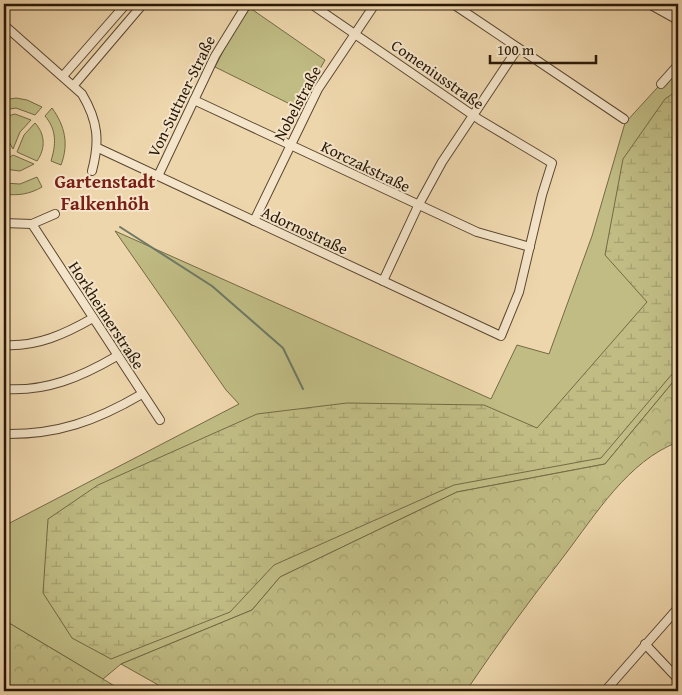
<svg xmlns="http://www.w3.org/2000/svg" width="682" height="695" font-family="'Gentium Book Plus',serif">
<style>
.green{fill:#c0bc84;stroke:#746a45}
.forest{fill:url(#forest-crowns);stroke:#746a45}
.wetland{fill:url(#wetland-marsh);stroke:#746a45}
.lines{fill:none;stroke-linecap:round;stroke-linejoin:round}
.stream{stroke:#6d7965;stroke-width:2}
.minor-casing{stroke:#5a4730;stroke-width:10}
.tertiary-casing{stroke:#5a4730;stroke-width:12}
.minor{stroke:#f4e4c9;stroke-width:8}
.tertiary{stroke:#f4e4c9;stroke-width:10}
.labels{text-anchor:middle;dominant-baseline:central;stroke-width:4;stroke-linejoin:round;paint-order:stroke}
.street-label{font-size:16px;fill:#281706;stroke:#f4e4c9}
.quarter-label{font-size:19px;font-weight:bold;fill:#7a1f14;stroke:#f4e4c9}
</style>
<defs>
<pattern id="forest-crowns" width="20" height="18" patternUnits="userSpaceOnUse" patternTransform="scale(1.25)"><rect width="20" height="18" fill="#c0bc84"/><path d="M2 6a3 3 0 1 1 6 0M12 15a3 3 0 1 1 6 0" fill="none" stroke="#a5a170"/></pattern>
<pattern id="wetland-marsh" width="20" height="14" patternUnits="userSpaceOnUse" patternTransform="scale(1.25)"><rect width="20" height="14" fill="#c0bc84"/><path d="M1 5h8M5 5V1M11 12h8M15 12V8" fill="none" stroke="#a5a170"/></pattern>
</defs>
<rect width="100%" height="100%" fill="#eed6ac"/>
<filter id="stains"><feTurbulence type="fractalNoise" baseFrequency=".004" numOctaves="4"/><feColorMatrix values="0 0 0 0 .2 0 0 0 0 .09 0 0 0 0 .02 0 0 0 .5 -.17"/></filter>
<radialGradient id="worn" r=".72"><stop offset=".6" stop-color="#630" stop-opacity="0"/><stop offset="1" stop-color="#630" stop-opacity=".3"/></radialGradient>
<g class="green">
<path d="M 250,8 L 325,60 L 298,108 L 215,67 L 233,32 Z"/>
<path d="M 678,65 L 678,376 L 605,464 L 457,492 L 280,577 L 252,610 L 121,664 L 103,679 L 4,620 L 4,526 L 239,404 L 226,390 L 115,231 L 491,399 L 517,345 L 549,354 L 592,236 L 625,123 Z"/>
<path d="M 16,98 L 27,100 L 42,107 L 35,115 L 16,108 L 4,110 L 4,100 Z"/>
<path d="M 52,108 C 65,126 69,144 61,165 L 51,161 C 56,145 57,130 45,116 Z"/>
<path d="M 15,114 L 31,120 L 20,132 L 13,149 L 4,133 L 4,117 Z"/>
<path d="M 35,123 C 45,134 46,148 37,161 L 17,152 L 24,135 Z"/>
<path d="M 13,155 L 34,164 L 20,171 L 4,169 L 4,161 Z"/>
<path d="M 37,177 L 42,187 C 30,194 18,196 4,194 L 4,183 L 20,184 Z"/>
</g>
<g class="forest">
<path d="M 678,376 L 678,442 C 628,461 596,514 564,556 C 530,600 497,645 466,691 L 169,691 L 121,664 L 252,610 L 280,577 L 457,492 L 605,464 Z"/>
<path d="M 4,620 L 123,691 L 4,691 Z"/>
</g>
<path class="wetland" d="M 678,90 L 678,367 L 601,458 L 454,485 L 274,565 L 230,612 L 111,659 L 72,638 L 43,593 L 48,519 L 98,485 L 257,414 L 347,403 L 484,405 L 537,428 L 647,302 L 605,255 L 623,159 L 665,99 Z"/>
<g class="lines">
<path class="stream" d="M 120,227 L 212,286 L 283,348 L 303,389"/>
<g class="minor-casing">
<g id="minor">
<path d="M 453,4 L 624,119"/>
<path d="M 4,25 L 82,94 C 98,121 100,141 92,171"/>
<path d="M 63,76 L 126,4"/>
<path d="M 661,84 L 678,65"/>
<path d="M 74,85 L 143,4"/>
<path d="M 194,100 L 477,232 L 530,247"/>
<path d="M 98,148 L 501,336 L 519,292 L 542,195 L 552,163 L 480,120 L 311,4"/>
<path d="M 158,176 L 215,56 L 247,4"/>
<path d="M 254,221 L 318,89 L 375,4"/>
<path d="M 4,223 L 32,224 L 55,214"/>
<path d="M 32,224 L 160,420"/>
<path d="M 383,281 L 418,206 L 442,162 L 518,48"/>
<path d="M 4,345 C 37,347 65,334 93,318"/>
<path d="M 4,389 C 46,392 81,377 117,356"/>
<path d="M 4,434 C 57,435 96,421 142,394"/>
<path d="M 645,644 L 678,679"/>
<path d="M 605,691 L 678,608"/>
</g>
</g>
<g class="tertiary-casing">
<path id="tertiary" d="M 651,4 L 678,19"/>
</g>
<use href="#minor" class="minor"/>
<use href="#tertiary" class="tertiary"/>
</g>
<g class="labels">
<g class="street-label">
<text transform="translate(438 74) rotate(35)">Comeniusstraße</text>
<text transform="translate(181 96) rotate(-64)">Von-Suttner-Straße</text>
<text transform="translate(297 103) rotate(-62)">Nobelstraße</text>
<text transform="translate(366 166) rotate(26)">Korczakstraße</text>
<text transform="translate(305 230) rotate(25)">Adornostraße</text>
<text transform="translate(107 315) rotate(57)">Horkheimerstraße</text>
</g>
<g class="quarter-label">
<text x="105" y="181">Gartenstadt<tspan x="105" dy="22">Falkenhöh</tspan></text>
</g>
</g>
<rect width="682" height="695" fill="none" stroke="#eed6ac" stroke-width="20"/>
<rect x="5" y="5" width="672" height="685" fill="none" stroke="#281706" stroke-width="2.5"/>
<rect x="10" y="10" width="662" height="675" fill="none" stroke="#281706"/>
<path d="M490 55v8h106v-8" fill="none" stroke="#281706" stroke-width="2.5"/>
<text x="497" y="55" font-size="15" fill="#281706" stroke="#f4e4c9" stroke-width="4" paint-order="stroke">100 m</text>
<rect width="100%" height="100%" filter="url(#stains)"/>
<rect width="100%" height="100%" fill="url(#worn)"/>
</svg>
